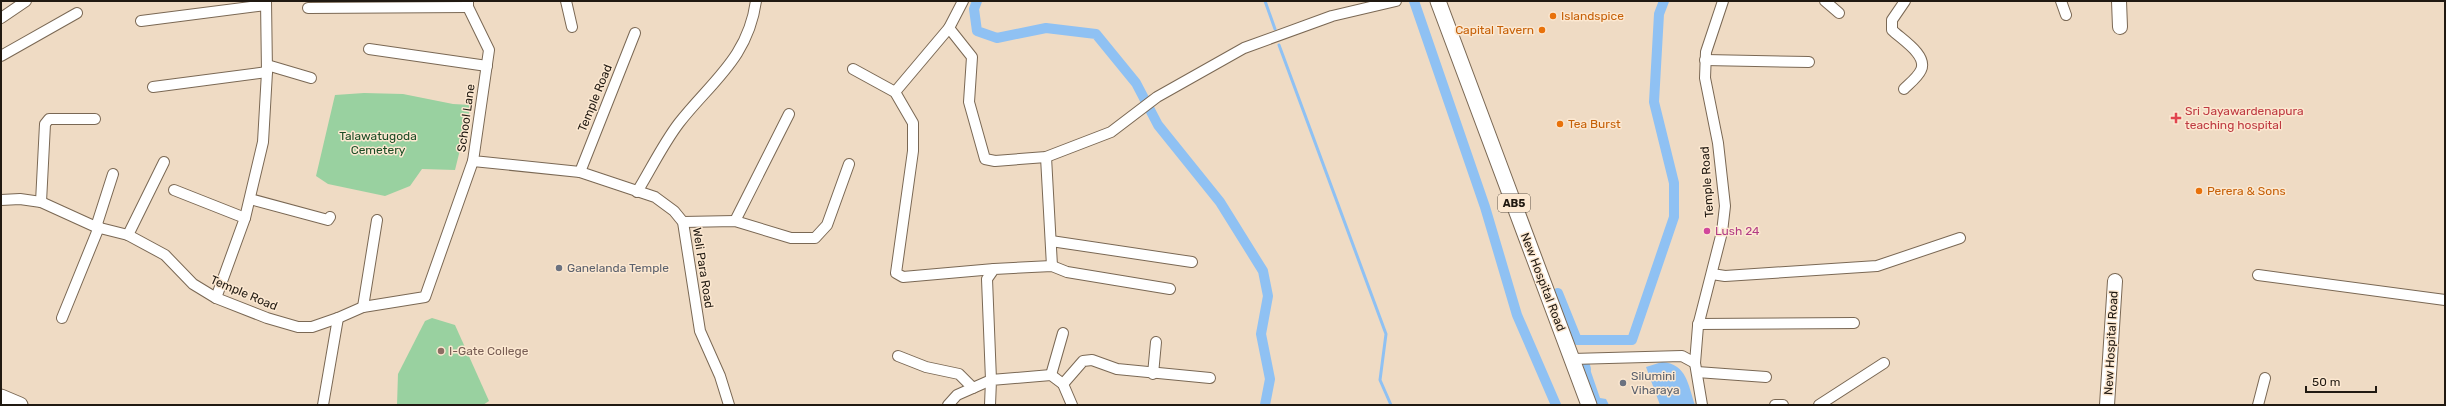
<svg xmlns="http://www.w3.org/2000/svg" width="2446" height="406" font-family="Rubik,sans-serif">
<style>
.green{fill:#99d1a0}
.water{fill:#8fc1f3}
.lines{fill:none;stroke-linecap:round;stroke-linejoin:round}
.stream{stroke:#8fc1f3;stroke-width:3}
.canal{stroke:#8fc1f3;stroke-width:10}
.street-casing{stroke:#7a6854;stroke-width:12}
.secondary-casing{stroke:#7a6854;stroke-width:16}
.primary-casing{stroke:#7a6854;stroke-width:17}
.street{stroke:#fff;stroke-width:10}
.secondary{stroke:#fff;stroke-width:14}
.primary{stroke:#fff;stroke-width:15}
.food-dot{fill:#e8710a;stroke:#fce8d1;stroke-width:1.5}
.health-dot{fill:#e0444e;stroke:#fce8d1;stroke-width:1.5}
.hotel-dot{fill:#d1479c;stroke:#fce8d1;stroke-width:1.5}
.worship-dot{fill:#6b7280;stroke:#fce8d1;stroke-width:1.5}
.education-dot{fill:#8d6e63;stroke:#fce8d1;stroke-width:1.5}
.labels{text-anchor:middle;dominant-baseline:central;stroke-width:3;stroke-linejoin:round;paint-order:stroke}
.shield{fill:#fce8d1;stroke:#62574b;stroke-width:1}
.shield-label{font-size:11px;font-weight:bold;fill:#201911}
.food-label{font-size:12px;fill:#c56008;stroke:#fce8d1;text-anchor:start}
.street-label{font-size:12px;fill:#201911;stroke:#fce8d1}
.health-label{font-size:12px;fill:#be3a42;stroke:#fce8d1;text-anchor:start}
.park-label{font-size:12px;fill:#1b4c25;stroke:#fce8d1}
.hotel-label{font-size:12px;fill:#b23c85;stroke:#fce8d1;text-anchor:start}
.worship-label{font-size:12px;fill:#5b616d;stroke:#fce8d1;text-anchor:start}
.education-label{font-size:12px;fill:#785e54;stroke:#fce8d1;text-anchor:start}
</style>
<rect width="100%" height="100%" fill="#efdbc4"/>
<g class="green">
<path d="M 364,93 L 403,94 L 453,104 L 471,105 L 455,170 L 422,169 L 410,186 L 385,196 L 328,184 L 316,176 L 335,95 Z"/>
<path d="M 432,318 L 455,325 L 489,401 L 483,405 L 397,405 L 398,374 L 425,321 Z"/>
</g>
<g class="water">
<path d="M 1662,362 C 1687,364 1688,385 1695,405 L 1660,405 L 1646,367 Z"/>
<path d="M 1582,369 L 1590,369 L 1600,398 L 1606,399 L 1609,405 L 1596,405 Z"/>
</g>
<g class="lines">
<g class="stream">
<path d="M 1265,1 L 1275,29"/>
<path d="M 1279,45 L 1386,334 L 1380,380 L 1391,405"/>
</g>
<g class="canal">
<path d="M 977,1 L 974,9 L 977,31 L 997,38 L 1046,28 L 1096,34 L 1136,83 L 1158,125 L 1220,202 L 1263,271 L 1268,296 L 1261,334 L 1270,379 L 1265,405"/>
<path d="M 1414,1 L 1485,207 L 1517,315 L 1556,405"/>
<path d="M 1558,293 L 1577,340 L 1632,340 L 1674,217 L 1674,183 L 1654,102 L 1659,14 L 1664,1"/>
<path d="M 1584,362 L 1586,369"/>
</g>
<g class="street-casing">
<g id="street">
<path d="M 468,1 L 468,7 L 489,50 L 473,161 L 580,172 L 655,197 L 674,211 L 683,222 L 700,331 L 720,376 L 729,405"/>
<path d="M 566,1 L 572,27"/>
<path d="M 1825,1 L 1839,13"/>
<path d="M 2061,1 L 2066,15"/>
<path d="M 308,8 L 468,7"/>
<path d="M 1,18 L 26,1"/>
<path d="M 141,21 L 266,5"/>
<path d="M 949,28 L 972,57 L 969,102 L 985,159 L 995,161 L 1046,157 L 1111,132 L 1157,97 L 1244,48 L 1332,16 L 1396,1"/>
<path d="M 369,49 L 487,66"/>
<path d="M 1,56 L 77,13"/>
<path d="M 1705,60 L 1809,62"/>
<path d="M 267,65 L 311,78"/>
<path d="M 853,69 L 895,92 L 913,123 L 913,151 L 896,273 L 903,277 L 994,269"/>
<path d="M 153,87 L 267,72"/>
<path d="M 1904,89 C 1909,84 1918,77 1921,70 C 1928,55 1901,39 1892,30 L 1892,20 L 1905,1"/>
<path d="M 895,92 L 949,28 L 963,1"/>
<path d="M 1046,157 L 1052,266"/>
<path d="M 580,172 L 635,33"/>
<path d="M 174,190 L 245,218"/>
<path d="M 637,192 C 651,169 663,144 679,123 C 712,81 748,58 756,1"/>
<path d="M 250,199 L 328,220 L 330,217"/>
<path d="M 1,200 L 20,199 L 41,202 L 96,227 L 128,235 L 165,255 L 193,284 L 216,298 L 267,318 L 298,327 L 312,327 L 338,318 L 363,307 L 425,297 L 473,161"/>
<path d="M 41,202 L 45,124 L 49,119 L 95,119"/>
<path d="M 735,221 L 789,114"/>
<path d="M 683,222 L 735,221 L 791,238 L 815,238 L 827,225 L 849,164"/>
<path d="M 96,227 L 113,174"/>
<path d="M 128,235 L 164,162"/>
<path d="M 1051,241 L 1192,262"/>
<path d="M 1712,274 L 1725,276 L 1877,266 L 1960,238"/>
<path d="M 2258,275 L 2445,300"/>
<path d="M 216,298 L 245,218 L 263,142 L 267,72 L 266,1"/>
<path d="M 363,307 L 377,220"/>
<path d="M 62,318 L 99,227"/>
<path d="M 1698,324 L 1854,323"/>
<path d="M 898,356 L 926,367 L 959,374 L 973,388"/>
<path d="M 1572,359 L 1682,356 L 1695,363"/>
<path d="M 1697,372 L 1766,377"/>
<path d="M 1153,374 L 1156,342"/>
<path d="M 1051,375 L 1063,333"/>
<path d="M 1063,384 L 1083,361 L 1092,360 L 1117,369 L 1210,378"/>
<path d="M 323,405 L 338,318"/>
<path d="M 948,405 L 957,395 L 991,380 L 987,279 L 994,269 L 1052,266 L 1067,272 L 1170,289"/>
<path d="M 990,405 L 991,380 L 1051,375 L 1063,384 L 1072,405"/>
<path d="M 1702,405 L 1695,363 L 1698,326 L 1722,232 L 1725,206 L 1718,143 L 1705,78 L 1706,52 L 1723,1"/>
<path d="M 1775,405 L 1783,405"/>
<path d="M 1819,405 L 1884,363"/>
<path d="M 2258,405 L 2265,378"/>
</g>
</g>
<g class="secondary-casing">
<g id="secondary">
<path d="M 2119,1 L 2120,27"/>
<path d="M 2107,405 L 2115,281"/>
</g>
</g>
<g class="primary-casing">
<g id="primary">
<path d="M 1438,1 L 1589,405"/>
<path d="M 1,397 L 20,405"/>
</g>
</g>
<use href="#street" class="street"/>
<use href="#secondary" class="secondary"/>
<use href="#primary" class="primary"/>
</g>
<g class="food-dot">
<circle cx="1553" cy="16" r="4"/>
<circle cx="1542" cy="30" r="4"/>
<circle cx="1560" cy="124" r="4"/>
<circle cx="2199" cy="191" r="4"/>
</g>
<path class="health-dot" d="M2174 112h4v4h4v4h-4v4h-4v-4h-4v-4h4z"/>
<circle class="hotel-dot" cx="1707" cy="231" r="4"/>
<g class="worship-dot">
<circle cx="559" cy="268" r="4"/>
<circle cx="1623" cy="383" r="4"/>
</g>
<circle class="education-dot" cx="441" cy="351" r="4"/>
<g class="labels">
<rect class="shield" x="1498" y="194" width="32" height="18" rx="3"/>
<g class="shield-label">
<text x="1514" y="203">AB5</text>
</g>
<g class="food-label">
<text x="1561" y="16">Islandspice</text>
<text x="1534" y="30" text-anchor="end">Capital Tavern</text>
<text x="1568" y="124">Tea Burst</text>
<text x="2207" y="191">Perera &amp; Sons</text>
</g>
<g class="street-label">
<text transform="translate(595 98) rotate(-68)">Temple Road</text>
<text transform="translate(466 118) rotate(-82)">School Lane</text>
<text transform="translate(1707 182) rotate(-94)">Temple Road</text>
<text transform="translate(703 268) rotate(81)">Weli Para Road</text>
<text transform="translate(1543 282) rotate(69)">New Hospital Road</text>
<text transform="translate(244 293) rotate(23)">Temple Road</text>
<text transform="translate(2111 343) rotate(-87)">New Hospital Road</text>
</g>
<g class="health-label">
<text x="2185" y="111">Sri Jayawardenapura<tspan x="2185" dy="14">teaching hospital</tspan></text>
</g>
<g class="park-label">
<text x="378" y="136">Talawatugoda<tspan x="378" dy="14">Cemetery</tspan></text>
</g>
<g class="hotel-label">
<text x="1715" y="231">Lush 24</text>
</g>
<g class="worship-label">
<text x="567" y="268">Ganelanda Temple</text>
<text x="1631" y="376">Silumini<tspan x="1631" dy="14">Viharaya</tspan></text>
</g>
<g class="education-label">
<text x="449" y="351">I-Gate College</text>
</g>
</g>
<rect width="2446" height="406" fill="none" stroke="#201911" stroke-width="4"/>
<path d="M2306 386v6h70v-6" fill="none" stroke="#201911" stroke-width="2"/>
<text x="2312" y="386" font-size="12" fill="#201911" stroke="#fce8d1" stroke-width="3" paint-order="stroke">50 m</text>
</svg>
